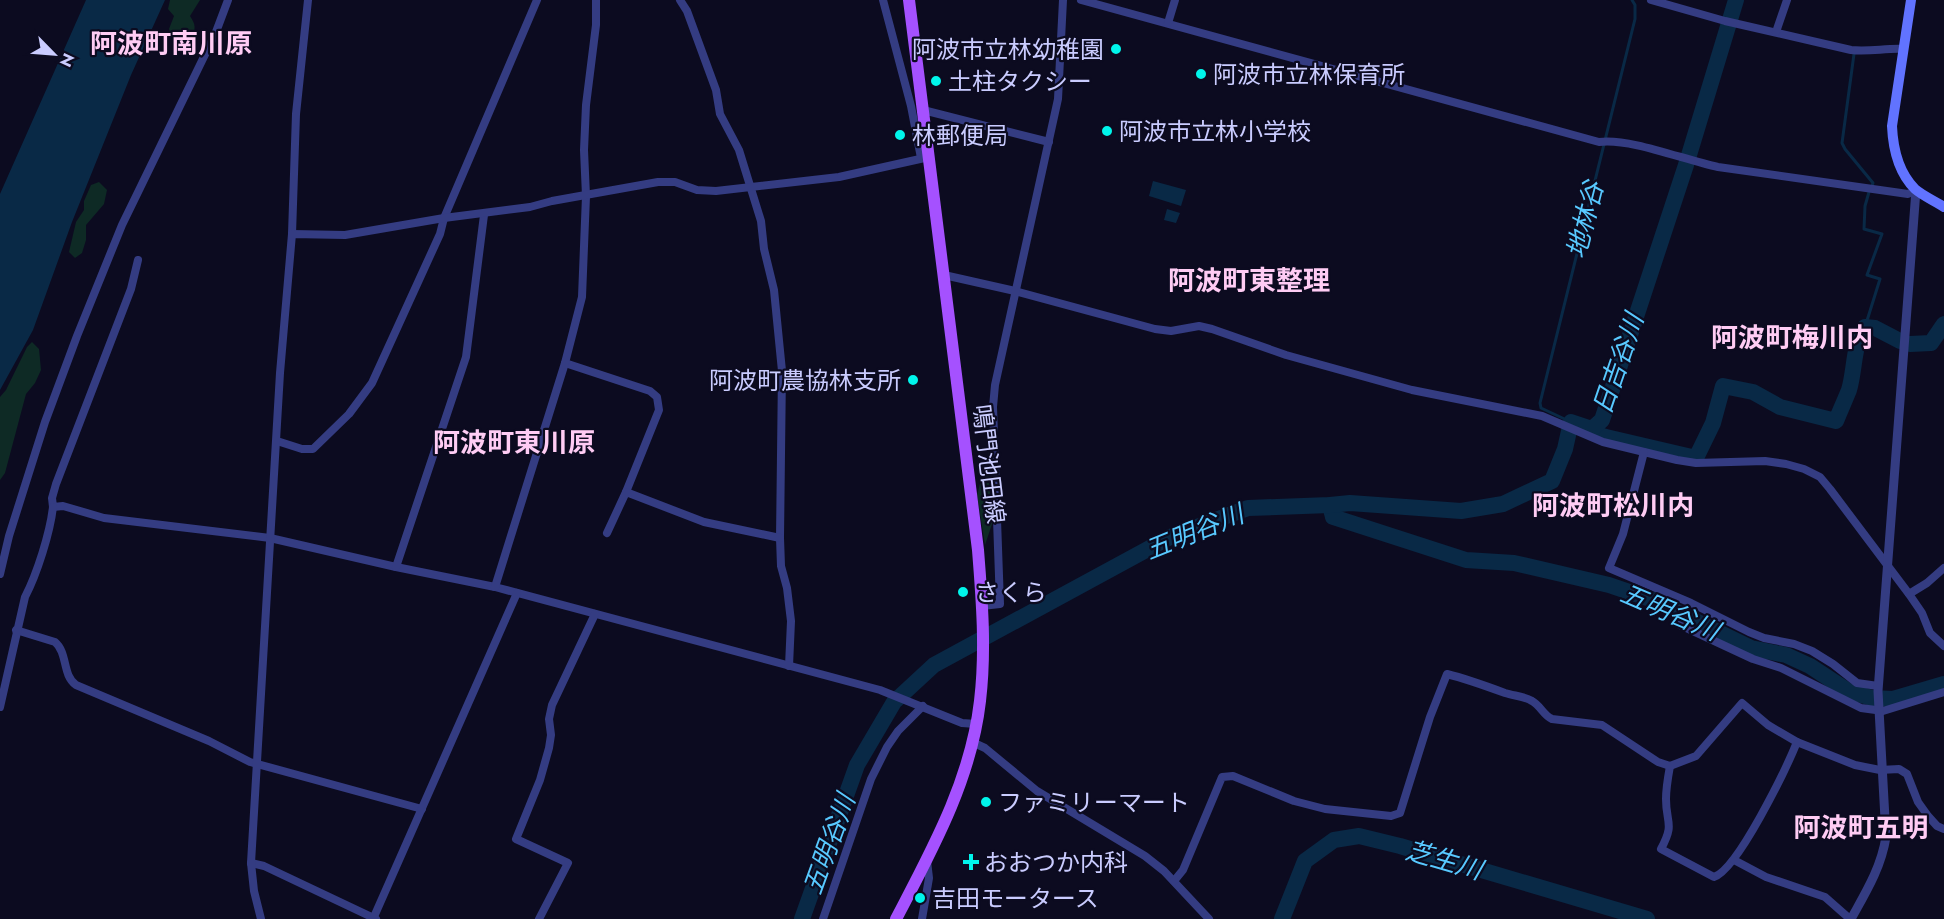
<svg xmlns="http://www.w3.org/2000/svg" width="1944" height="919" font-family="Jost,'Noto Sans JP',sans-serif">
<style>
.green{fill:#0e2a25}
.water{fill:#092946}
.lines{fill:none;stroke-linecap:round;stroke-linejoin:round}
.stream{stroke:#092946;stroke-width:3}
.river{stroke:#092946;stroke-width:16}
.minor{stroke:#343c82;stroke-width:8}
.tertiary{stroke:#343c82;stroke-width:9}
.secondary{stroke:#6173ff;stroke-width:10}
.primary{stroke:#a551ff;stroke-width:12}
.poi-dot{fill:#00f5eb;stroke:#0c0b20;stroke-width:2}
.labels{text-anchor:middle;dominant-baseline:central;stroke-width:4.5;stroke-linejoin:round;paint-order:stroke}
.poi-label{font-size:24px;fill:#caccff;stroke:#0c0b20;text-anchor:start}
.street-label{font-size:24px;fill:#caccff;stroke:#0c0b20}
.water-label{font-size:26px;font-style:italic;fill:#58c9ff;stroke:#0c0b20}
.quarter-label{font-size:27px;font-weight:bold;fill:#ffccf4;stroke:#0c0b20}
</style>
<rect width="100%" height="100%" fill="#0c0b20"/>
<g class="green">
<path d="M 170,0 L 200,0 L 190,16 C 196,25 196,29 191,39 L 183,42 L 172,38 L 169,29 L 174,16 L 168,9 Z"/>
<path d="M 99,182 L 107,190 L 104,204 L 86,225 L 86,240 L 82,253 L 75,258 L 69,252 L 76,222 L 84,210 L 84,201 L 91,185 Z"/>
<path d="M 32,342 L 39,349 L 41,370 L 35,383 L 26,394 L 5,473 L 0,480 L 0,397 L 6,390 L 27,347 Z"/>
<path d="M 990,447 L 994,518 L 985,545 L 977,495 Z"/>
</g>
<g class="water">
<path d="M 86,0 L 165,0 L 131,75 L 72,222 L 33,330 L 0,390 L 0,194 Z"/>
<path d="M 1153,181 L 1186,190 L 1181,206 L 1149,196 Z"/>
<path d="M 1167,209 L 1180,213 L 1176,223 L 1164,220 Z"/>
</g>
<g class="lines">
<g class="stream">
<path d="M 1728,26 L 1732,27"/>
<path d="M 1854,54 L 1842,143 L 1845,149 L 1873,183 L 1872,186"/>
<path d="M 1865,327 L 1880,279 L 1867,275 L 1882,234 L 1864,229 L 1865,206 L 1869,192"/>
<path d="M 1571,422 L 1541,408 L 1540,403 L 1635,19 L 1635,5 L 1632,0"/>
</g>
<g class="river">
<path d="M 1910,344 L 1931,343 L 1944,324"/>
<path d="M 1592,429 L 1597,434 L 1606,437 L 1696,458 L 1713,423 L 1723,386 L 1753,392 L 1780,407 L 1836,421 C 1840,411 1845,400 1849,390 C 1855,370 1853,345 1865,327 L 1875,328 L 1900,341"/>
<path d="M 1330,505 L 1333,517 L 1466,560 L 1514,563 L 1609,585 L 1650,599 L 1751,648 L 1786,655 L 1810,666 L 1848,691 L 1872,698 L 1893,699 L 1944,684"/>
<path d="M 802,919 L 857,765 L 894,702 L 934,665 L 1170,537 L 1248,508 L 1330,505 L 1350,503 L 1461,511 L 1503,504 L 1552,481 L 1565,449 L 1571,422 L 1592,429 L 1602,420 L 1686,165 L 1736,0"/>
<path d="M 1282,919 L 1305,861 L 1334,840 L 1359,836 L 1400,846 L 1647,919"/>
</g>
<g class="minor">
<path d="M 680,0 L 687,11 L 716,90 L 720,114 L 739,150 L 761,221 L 764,249 L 774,290 L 782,371 L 780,538 L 781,566 L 787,588 L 791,621 L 789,666"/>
<path d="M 883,0 L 911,106 L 921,158"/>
<path d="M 1081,0 L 1599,142 C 1631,138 1684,160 1718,167 L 1908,194 L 1916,190"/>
<path d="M 1651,0 L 1725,21 L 1851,50 C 1869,52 1886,48 1904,49"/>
<path d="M 1168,23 L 1175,0"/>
<path d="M 1776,32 L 1787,0"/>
<path d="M 923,110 L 1049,142"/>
<path d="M 292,234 L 296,114 L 308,0"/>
<path d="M 138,260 L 131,289 L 56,484 L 52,498 L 53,507 L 63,506 L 104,518 L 270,538 L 396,567 L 495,587 L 880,690 L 962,723 L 976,724"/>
<path d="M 944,275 L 1015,291 L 1155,329 L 1171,331 L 1199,326 L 1212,329 L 1286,355 L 1412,390 L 1542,416 L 1603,442 L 1677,460 L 1696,463 L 1765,461 L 1786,464 L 1804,469 L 1820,477 L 1830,489 L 1909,594 L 1922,613 L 1930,633 L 1944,646"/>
<path d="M 565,363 L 650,391 L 657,397 L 659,410 L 626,492"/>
<path d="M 277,441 L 302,449 L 313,449 L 349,414 L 372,383 L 440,234 L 444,218 L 537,0"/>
<path d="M 1644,452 L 1623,534 L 1609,568 L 1691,603 L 1749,632 L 1764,638 L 1794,644 L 1812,651 L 1833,664 L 1857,683 L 1878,686"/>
<path d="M 607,533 L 626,492 L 704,522 L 780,538"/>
<path d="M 396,567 L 466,357 L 484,215"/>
<path d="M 0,574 L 9,536 L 45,422 L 77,336 L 122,225 L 216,32 L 228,0"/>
<path d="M 495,587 L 565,363 L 582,297 L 586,196 L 584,150 L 586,105 L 596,25 L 596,0"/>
<path d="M 1909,594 L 1927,583 L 1944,568"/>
<path d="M 982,606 L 1000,604 L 993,407 L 995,385 L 1058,99 L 1063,0"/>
<path d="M 1680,625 L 1753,659 L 1781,668 L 1861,708 L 1883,711 L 1944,692"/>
<path d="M 16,630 L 55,642 C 68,653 62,675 76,685 L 209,741 L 250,762 L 422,809"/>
<path d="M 0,707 L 25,597 C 37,574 50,533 53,507"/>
<path d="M 972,742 L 985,748 L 1037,791 L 1145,856 L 1164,871 L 1209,919"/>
<path d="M 1670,766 C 1668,777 1666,788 1666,799 C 1666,824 1675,823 1661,849 L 1714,877 C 1738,869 1786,769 1797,742"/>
<path d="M 1734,860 L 1766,877 L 1825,897 L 1850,919"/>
<path d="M 251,863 L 264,866 L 376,919"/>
<path d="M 1174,881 L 1183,870 L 1222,777 L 1233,776 L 1294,801 L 1325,809 L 1391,816 L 1400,813 L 1430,717 L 1447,674 C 1467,679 1486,686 1505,693 C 1514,696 1524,696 1532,701 C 1541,706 1543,715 1552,719 L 1602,725 L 1658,762 L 1670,766 L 1696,756 L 1742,703 L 1768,725 L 1797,742 L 1855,765 L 1880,770 L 1899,769 L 1907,774 L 1918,802 L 1928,816 L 1937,826 L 1944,829"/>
<path d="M 261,919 L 254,891 L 251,863 L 280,373 L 292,234 L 345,235 L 444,218 L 530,207 L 552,201 L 658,182 L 675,182 L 697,190 L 716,191 L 839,177 L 929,157"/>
<path d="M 373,919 L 517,593"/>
<path d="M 539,919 L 568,863 L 516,839 L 540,780 L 549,748 L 551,735 L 549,719 L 552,705 L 595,614"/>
<path d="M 823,919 L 871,779 L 887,747 L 898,731 L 923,706"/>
<path d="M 922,919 L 929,878 L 927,861"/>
</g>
<path class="tertiary" d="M 1851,919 C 1866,892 1881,868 1886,837 L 1878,691 L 1916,190"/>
<path class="secondary" d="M 1911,0 L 1892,126 C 1893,149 1898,172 1915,189 C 1923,196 1935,201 1944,207"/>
<path class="primary" d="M 896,919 C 932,850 971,780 980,701 C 986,651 982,600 978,550 L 909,0"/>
</g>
<g class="poi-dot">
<circle cx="1116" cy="49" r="6"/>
<circle cx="1201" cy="74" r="6"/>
<circle cx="936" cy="81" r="6"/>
<circle cx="1107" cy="131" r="6"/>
<circle cx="900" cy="135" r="6"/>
<circle cx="913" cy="380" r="6"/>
<circle cx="963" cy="592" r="6"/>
<circle cx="986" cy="802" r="6"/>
<path d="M968 853h6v6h6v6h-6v6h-6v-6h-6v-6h6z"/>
<circle cx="920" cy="898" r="6"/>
</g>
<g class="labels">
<g class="poi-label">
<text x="1104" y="49" text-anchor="end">阿波市立林幼稚園</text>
<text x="1213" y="74">阿波市立林保育所</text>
<text x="948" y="81">土柱タクシー</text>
<text x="1119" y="131">阿波市立林小学校</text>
<text x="912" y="135">林郵便局</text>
<text x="901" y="380" text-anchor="end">阿波町農協林支所</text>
<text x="975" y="592">さくら</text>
<text x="998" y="802">ファミリーマート</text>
<text x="984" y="862">おおつか内科</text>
<text x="932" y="898">吉田モータース</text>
</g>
<g class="street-label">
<text transform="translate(989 464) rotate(83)">鳴門池田線</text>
</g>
<g class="water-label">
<text transform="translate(1585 220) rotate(-76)">地林谷</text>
<text transform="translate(1618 364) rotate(-71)">日吉谷川</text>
<text transform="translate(1194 532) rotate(-22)">五明谷川</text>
<text transform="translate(1670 612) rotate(23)">五明谷川</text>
<text transform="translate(829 844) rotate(-70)">五明谷川</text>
<text transform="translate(1444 860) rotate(16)">芝生川</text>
</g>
<g class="quarter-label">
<text x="171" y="43">阿波町南川原</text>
<text x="1249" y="280">阿波町東整理</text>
<text x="1792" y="337">阿波町梅川内</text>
<text x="514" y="442">阿波町東川原</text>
<text x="1613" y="505">阿波町松川内</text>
<text x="1861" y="827">阿波町五明</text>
</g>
</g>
<g transform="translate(54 54) rotate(115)" stroke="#0c0b20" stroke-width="4.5" paint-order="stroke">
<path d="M0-4.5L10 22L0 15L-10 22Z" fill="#caccff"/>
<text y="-9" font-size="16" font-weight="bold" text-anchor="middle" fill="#caccff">N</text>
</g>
</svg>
